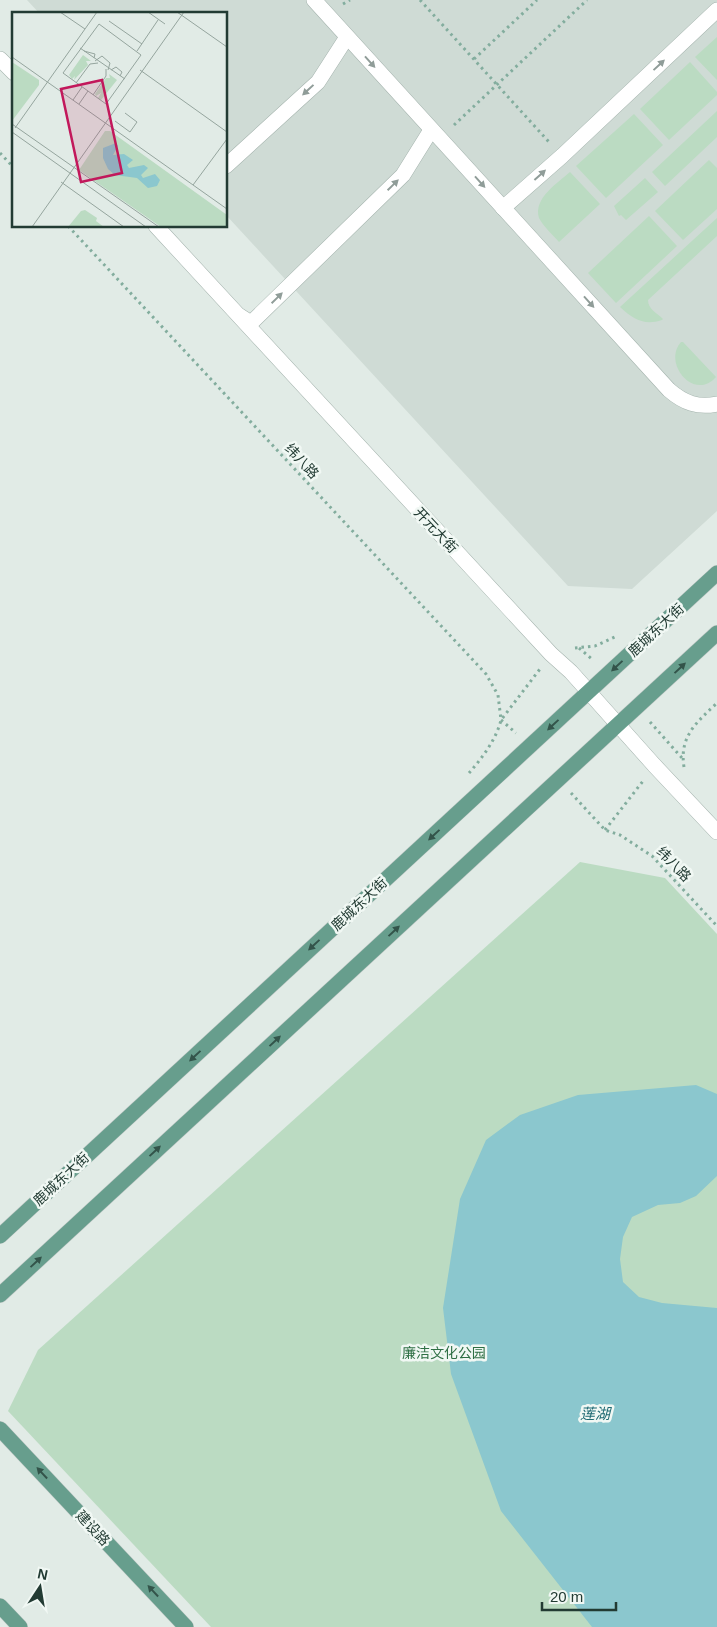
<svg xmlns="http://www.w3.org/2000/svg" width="717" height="1627" font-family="Helvetica,'Noto Sans SC',sans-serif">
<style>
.built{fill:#cfdbd5}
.green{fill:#bbdbc2}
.water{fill:#8bc7ce}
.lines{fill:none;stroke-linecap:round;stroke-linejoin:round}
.minor-casing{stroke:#a4b3ad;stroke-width:16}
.major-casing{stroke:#c1c8c6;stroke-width:16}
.path{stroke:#83ad9e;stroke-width:3;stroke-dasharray:2.5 4;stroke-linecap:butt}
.minor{stroke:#fff;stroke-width:15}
.major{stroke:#679e8d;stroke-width:15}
.oneway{fill:#909d99}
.oneway2{fill:#33544a}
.labels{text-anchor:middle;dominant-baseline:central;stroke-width:5;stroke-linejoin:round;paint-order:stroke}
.street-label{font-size:14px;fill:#223b33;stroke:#f1f8f4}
.park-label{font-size:14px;fill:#2e6f44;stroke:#f1f8f4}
.water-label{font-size:15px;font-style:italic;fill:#1f6a73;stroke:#f1f8f4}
.inset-road{fill:none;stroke:#95a59e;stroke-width:1}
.view{fill:#c2185b;fill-opacity:0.15;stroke:#c2185b;stroke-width:2.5}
.inset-edge{fill:none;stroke:#223b33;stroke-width:2.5}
</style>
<rect width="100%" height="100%" fill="#e1ebe6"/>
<path class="built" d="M 27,0 L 717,0 L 717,511 L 632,589 L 568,586 L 226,215 L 226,14 L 40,14 Z"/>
<g class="green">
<path d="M 717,37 L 717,80 L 695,57 Z"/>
<path d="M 690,62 L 717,92 L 717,95 L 669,140 L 640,109 Z"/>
<path d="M 717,111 L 717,137 L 665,186 L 652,172 Z"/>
<path d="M 634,114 L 663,145 L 606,198 L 576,166 Z"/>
<path d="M 709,160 L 717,168 L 717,209 L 683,240 L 655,211 Z"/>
<path d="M 570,172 L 600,204 L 559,242 C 553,235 543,226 539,218 C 533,198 558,183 570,172 Z"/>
<path d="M 645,178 L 658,192 L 626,220 L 621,215 L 619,216 L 614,206 Z"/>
<path d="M 649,216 L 677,246 L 616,303 L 588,273 Z"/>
<path d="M 717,218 L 717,236 L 648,300 C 648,309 657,313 663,319 L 662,320 C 644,326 633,319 620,307 Z"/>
<path d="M 681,342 L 683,342 L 716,377 C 694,402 662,363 681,342 Z"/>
<path d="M 580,862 L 665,878 L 717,934 L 717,1627 L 211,1627 L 8,1411 L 38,1350 Z"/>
</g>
<path class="water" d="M 696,1085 L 717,1094 L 717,1176 L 696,1196 L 680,1203 L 658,1205 L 632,1217 L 623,1237 L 620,1259 L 623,1282 L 639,1297 L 662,1303 L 717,1308 L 717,1627 L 592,1627 L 501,1511 L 451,1374 L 443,1308 L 460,1199 L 486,1140 L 520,1115 L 578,1095 Z"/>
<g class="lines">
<g class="minor-casing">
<g id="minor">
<path d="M 314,0 L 669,390 C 684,403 698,408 717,404"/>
<path d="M 0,59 L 14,73"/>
<path d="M 226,166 L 318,82 L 347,37"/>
<path d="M 503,208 L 562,156 L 717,10"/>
<path d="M 156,226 L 551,654 L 571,672 L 654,765 L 717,832"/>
<path d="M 240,316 L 251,323 L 403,175 L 431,130"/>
</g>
</g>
<g class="major-casing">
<g id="major">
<path d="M 0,1236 L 717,573"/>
<path d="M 0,1295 L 717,633"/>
<path d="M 0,1429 L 186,1627"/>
<path d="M 0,1606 L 20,1627"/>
</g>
</g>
<g class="path">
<path d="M 420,0 L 549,142"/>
<path d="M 343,4 L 350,0"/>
<path d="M 474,59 L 537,0"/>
<path d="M 454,125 L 587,0"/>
<path d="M 0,153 L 14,168"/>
<path d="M 68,226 L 486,674 L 498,695 L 501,720"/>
<path d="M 575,648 L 595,646 L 617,636"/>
<path d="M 579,648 L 593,660"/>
<path d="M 501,720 L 516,733"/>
<path d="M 650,722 L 682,758"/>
<path d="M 684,767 C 679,736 697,722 717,703"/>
<path d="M 469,773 C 482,758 496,740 501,720 L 540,669"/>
<path d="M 571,793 L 605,830 L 620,835 L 652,856 L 717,926"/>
<path d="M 605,830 L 643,781"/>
</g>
<use href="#minor" class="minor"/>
<use href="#major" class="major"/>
</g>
<defs><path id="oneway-solid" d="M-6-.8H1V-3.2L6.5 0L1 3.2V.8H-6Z" transform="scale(1.25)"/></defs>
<g class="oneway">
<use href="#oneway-solid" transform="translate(370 62) rotate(48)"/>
<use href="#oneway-solid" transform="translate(659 65) rotate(-43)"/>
<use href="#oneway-solid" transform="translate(308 90) rotate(137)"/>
<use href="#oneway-solid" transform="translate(540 175) rotate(-42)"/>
<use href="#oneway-solid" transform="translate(480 182) rotate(48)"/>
<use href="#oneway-solid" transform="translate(393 185) rotate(-44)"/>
<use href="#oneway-solid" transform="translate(277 298) rotate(-44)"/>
<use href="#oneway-solid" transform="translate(589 302) rotate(48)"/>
</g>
<g class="oneway2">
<use href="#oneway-solid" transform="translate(617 666) rotate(137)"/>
<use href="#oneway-solid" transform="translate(680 668) rotate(-43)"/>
<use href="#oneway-solid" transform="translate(553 725) rotate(137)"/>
<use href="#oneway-solid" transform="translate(434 835) rotate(137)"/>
<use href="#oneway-solid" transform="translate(394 931) rotate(-43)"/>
<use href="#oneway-solid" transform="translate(314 945) rotate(137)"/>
<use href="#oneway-solid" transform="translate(275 1041) rotate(-43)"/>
<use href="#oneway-solid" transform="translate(195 1056) rotate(137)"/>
<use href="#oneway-solid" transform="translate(155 1151) rotate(-43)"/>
<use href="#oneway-solid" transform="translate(36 1262) rotate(-43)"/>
<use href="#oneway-solid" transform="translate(42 1473) rotate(-133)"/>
<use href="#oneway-solid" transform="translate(153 1591) rotate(-133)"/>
</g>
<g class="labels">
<g class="street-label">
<text transform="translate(302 461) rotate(47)">纬八路</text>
<text transform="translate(436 530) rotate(47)">开元大街</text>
<text transform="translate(656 630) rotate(-43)">鹿城东大街</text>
<text transform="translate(674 864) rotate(46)">纬八路</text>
<text transform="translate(359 904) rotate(-43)">鹿城东大街</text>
<text transform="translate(61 1179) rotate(-43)">鹿城东大街</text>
<text transform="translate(93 1528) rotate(47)">建设路</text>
</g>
<g class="park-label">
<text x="444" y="1353">廉洁文化公园</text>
</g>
<g class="water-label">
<text x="595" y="1413">莲湖</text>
</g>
</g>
<g transform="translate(12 12)">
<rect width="215" height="215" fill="#e1ebe6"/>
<path d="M 71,43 L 79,49 L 74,49 L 76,53 L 62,68 L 63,64 L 60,67 L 57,63 ZM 0,50 L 27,68 L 27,73 L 0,109 ZM 97,62 L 105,68 L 89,88 L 86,86 L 89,81 L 84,84 L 83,82 L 94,66 L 98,66 ZM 93,119 L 98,119 L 215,203 L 215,215 L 149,215 L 67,158 ZM 73,198 L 85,206 L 84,209 L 92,215 L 56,215 L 69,199 Z" fill="#bbdbc2"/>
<path d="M 104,131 L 106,134 L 101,143 L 112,142 L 121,148 L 115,153 L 117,156 L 132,153 L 136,156 L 129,163 L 131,166 L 143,162 L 148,168 L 145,174 L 136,176 L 125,166 L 103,163 L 96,157 L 91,146 L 91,136 Z" fill="#8bc7ce"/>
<path class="inset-road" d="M 48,0 L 73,17M 136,0 L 153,12M 165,0 L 215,35M 97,9 L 130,32M 87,12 L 129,43 L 94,92 L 51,61 ZM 68,36 L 113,67M 72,39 L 83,42 L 82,46M 125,39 L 146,8M 0,45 L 215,197M 83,49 L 90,44 L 98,51 L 96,58M 99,58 L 104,55 L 110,60 L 108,64M 128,58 L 215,120M 64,71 L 78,52 L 86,51M 81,83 L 94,64 L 94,57M 61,88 L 70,75M 67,92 L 76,79M 103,109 L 118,120 L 125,110 L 113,101M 0,112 L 147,215M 3,116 L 85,0M 0,120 L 134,215M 49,170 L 112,215M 181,173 L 215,127M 20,215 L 172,0"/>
<path class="view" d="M 90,68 L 110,161 L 69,170 L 49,77 Z"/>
<rect width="215" height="215" class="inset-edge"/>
</g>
<g transform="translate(40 1587) rotate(12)" stroke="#f1f8f4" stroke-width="4" paint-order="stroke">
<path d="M0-4L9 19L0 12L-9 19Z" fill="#223b33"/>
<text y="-8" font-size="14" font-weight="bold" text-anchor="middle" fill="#223b33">N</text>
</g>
<path d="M542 1602v8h74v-8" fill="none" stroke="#223b33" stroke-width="2.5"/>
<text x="550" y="1602" font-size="15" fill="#223b33" stroke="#f1f8f4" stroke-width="4" paint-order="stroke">20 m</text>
</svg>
